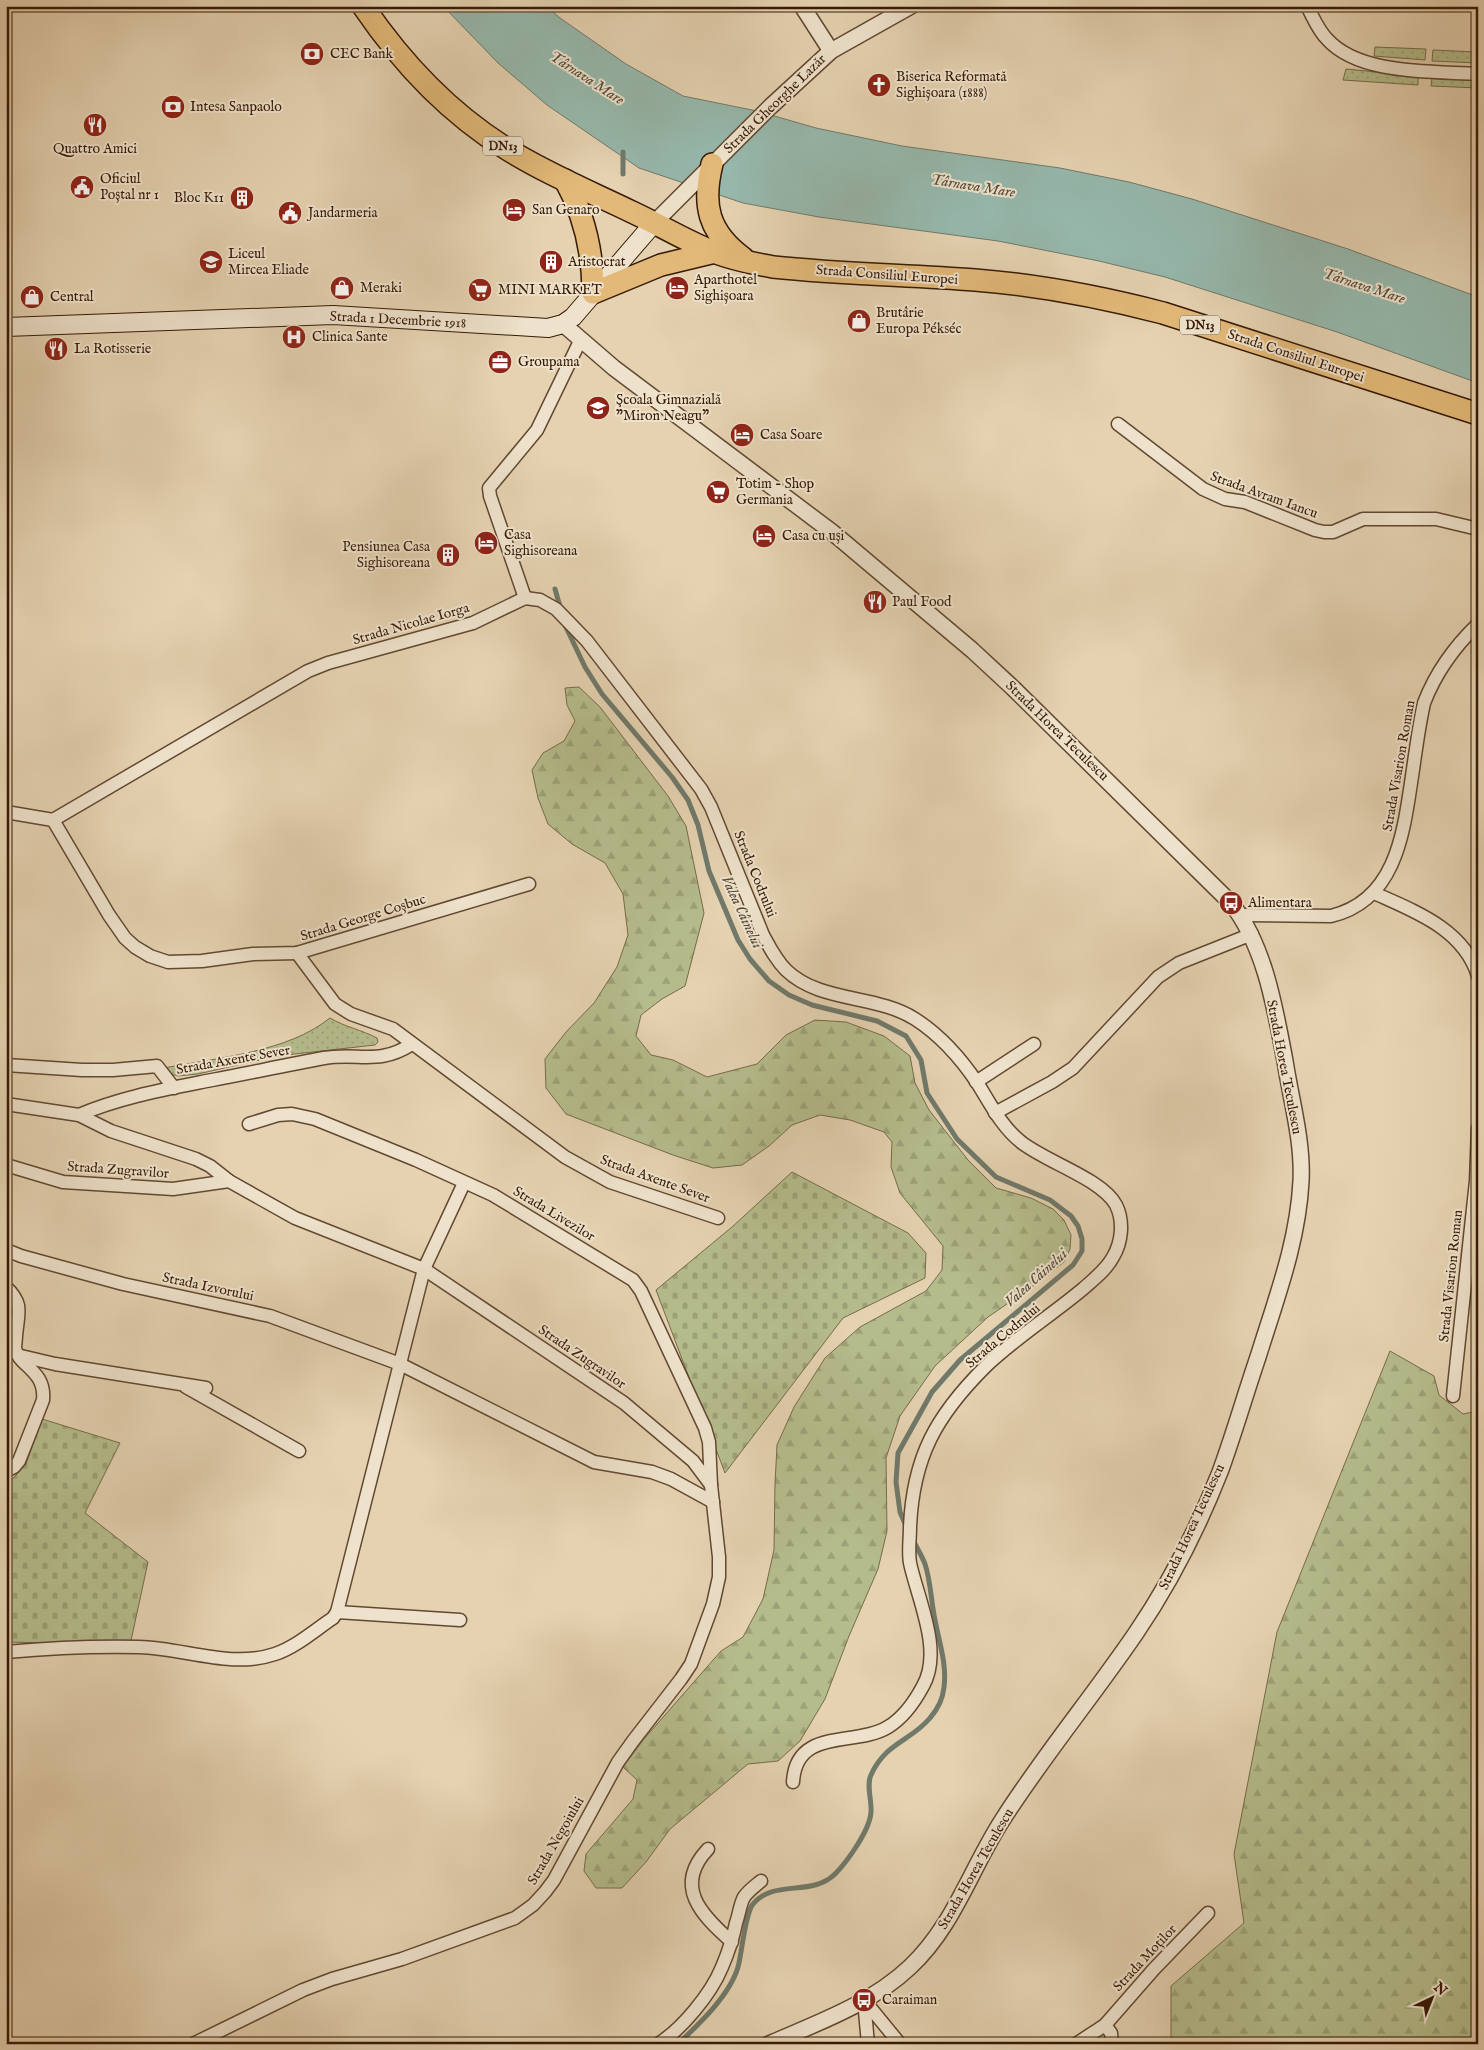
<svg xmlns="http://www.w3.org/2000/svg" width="1484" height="2050" font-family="'IM FELL English',serif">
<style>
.grass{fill:url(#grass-dots);stroke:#766b49}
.forest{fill:url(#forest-firs);stroke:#766b49}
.cemetery{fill:url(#cemetery-stones);stroke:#766b49}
.water{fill:#96b8ac;stroke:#70796a}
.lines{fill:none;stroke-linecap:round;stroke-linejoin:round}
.stream{stroke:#70796a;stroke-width:5}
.minor-casing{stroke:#624831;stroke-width:15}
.tertiary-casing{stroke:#624831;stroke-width:18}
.secondary-casing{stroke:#371a06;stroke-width:20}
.trunk-casing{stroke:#371a06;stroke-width:24}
.minor{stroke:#eee2cc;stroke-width:12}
.tertiary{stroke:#eee2cc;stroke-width:15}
.secondary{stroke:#eee2cc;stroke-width:18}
.trunk{stroke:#e2b978;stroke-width:21}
.labels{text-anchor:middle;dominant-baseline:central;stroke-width:4;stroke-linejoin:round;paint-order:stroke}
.shield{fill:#eee2cc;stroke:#6e5641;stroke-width:1}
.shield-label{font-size:12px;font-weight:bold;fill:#371a06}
.poi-label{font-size:14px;fill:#371a06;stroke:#eee2cc;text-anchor:start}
.street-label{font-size:14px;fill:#371a06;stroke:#eee2cc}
.water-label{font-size:15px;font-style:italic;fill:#544938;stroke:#eee2cc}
</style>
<defs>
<pattern id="grass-dots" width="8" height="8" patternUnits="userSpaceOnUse" patternTransform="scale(1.25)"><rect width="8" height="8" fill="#b5bc8c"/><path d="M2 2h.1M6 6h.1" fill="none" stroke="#9ca177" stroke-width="1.8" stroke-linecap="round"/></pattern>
<pattern id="forest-firs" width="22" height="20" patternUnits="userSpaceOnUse" patternTransform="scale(1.25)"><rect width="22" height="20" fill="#b5bc8c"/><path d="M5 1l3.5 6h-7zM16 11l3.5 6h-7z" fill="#9ca177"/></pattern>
<pattern id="cemetery-stones" width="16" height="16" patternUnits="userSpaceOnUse" patternTransform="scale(1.25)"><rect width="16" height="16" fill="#b5bc8c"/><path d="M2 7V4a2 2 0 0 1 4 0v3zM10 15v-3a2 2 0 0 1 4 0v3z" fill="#9ca177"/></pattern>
</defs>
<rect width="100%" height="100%" fill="#e5d2b1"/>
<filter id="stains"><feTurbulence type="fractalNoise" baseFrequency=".004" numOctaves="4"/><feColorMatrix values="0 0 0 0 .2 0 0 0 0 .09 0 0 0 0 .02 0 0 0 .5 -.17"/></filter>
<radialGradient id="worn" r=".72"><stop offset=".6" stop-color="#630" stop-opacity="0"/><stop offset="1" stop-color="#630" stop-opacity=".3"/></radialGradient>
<g class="grass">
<path d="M 1375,47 L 1426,49 L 1425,60 L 1374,56 Z"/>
<path d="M 1433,50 L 1478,52 L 1478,63 L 1432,61 Z"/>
<path d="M 1346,69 L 1418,76 L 1418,85 L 1343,80 Z"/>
<path d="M 1432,77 L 1478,79 L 1478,88 L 1431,86 Z"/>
<path d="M 330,1018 C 345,1027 362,1030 377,1038 L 378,1042 L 375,1045 L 277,1056 L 198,1074 L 178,1076 L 168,1073 L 164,1068 C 217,1058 288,1052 330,1018 Z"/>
</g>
<g class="forest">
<path d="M 579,687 L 600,707 L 668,796 L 686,826 L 704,913 L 685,986 L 662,999 L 641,1015 L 636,1036 L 651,1055 L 673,1060 L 707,1077 L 757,1064 L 786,1035 L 815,1020 L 846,1022 L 884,1036 L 910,1056 L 915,1083 L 929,1110 L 968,1160 L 996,1188 L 1031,1198 L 1053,1209 L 1064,1220 L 1071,1235 L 1070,1249 L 1064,1262 L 1033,1286 L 988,1317 L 935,1366 L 900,1416 L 886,1458 L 887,1531 L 878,1569 L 849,1636 L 825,1699 L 800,1741 L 778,1761 L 748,1764 L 670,1829 L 646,1862 L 622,1888 L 596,1888 L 584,1871 L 586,1854 L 633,1799 L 637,1780 L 623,1767 L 644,1739 L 721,1651 L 743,1637 L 763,1599 L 774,1550 L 775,1484 L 777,1445 L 794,1407 L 825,1358 L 860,1327 L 926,1291 L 942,1270 L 943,1246 L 900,1193 L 891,1167 L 892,1142 L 884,1132 L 850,1120 L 820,1115 L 792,1125 L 769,1146 L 742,1165 L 713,1168 L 673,1155 L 566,1114 L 546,1088 L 545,1059 L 566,1032 L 594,1003 L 617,967 L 628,935 L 623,894 L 605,863 L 572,844 L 548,824 L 538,798 L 532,770 L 543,753 L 564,741 L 575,721 L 567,705 L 565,688 Z"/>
<path d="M 1390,1351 L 1434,1376 L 1439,1395 L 1463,1414 L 1478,1411 L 1478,2044 L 1171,2044 L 1171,1986 L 1244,1923 L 1234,1854 L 1277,1632 Z"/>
</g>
<g class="cemetery">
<path d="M 792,1172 L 908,1233 L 926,1253 L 925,1278 L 843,1318 L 725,1473 L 656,1290 L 732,1227 Z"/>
<path d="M 42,1419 L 120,1443 L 85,1513 L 148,1562 L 130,1645 L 6,1642 L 6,1486 L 26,1464 Z"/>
</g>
<path class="water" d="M 443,6 L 546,6 L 560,18 L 626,64 L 683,96 L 757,111 L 816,128 L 902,146 L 1060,168 L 1129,182 L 1192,199 L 1348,249 L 1478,297 L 1478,383 L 1337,332 L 1165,277 L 1099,261 L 998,241 L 819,217 L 743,203 L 639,168 L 547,105 L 498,63 Z"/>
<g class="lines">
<g class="stream">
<path d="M 623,152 L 623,174"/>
<path d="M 555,589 L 561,610"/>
<path d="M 564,623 L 585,667 L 602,694 L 672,777 L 688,800 L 698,825 L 709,871 L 738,940 L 750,959 L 769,981 L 789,995 L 812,1005 L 877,1021 L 906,1036 L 921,1060 L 927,1093 L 957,1139 L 996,1177 L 1050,1200 L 1071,1216 L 1078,1226 L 1082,1239 L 1082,1251 L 1073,1265 L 960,1360 L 932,1392 L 898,1453 L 896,1482 L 900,1512 L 906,1526"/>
<path d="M 678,2044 C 699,2024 730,1995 738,1967 C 742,1953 745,1913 753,1904 C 773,1879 812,1897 835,1874 C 847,1862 870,1830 871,1812 C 872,1801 866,1785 871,1775 C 885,1743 911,1741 930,1718 C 937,1710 943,1698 944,1687 C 947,1664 939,1642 935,1620 C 931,1602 931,1582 925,1564 C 922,1556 917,1548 913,1540"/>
</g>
<g class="minor-casing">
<g id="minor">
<path d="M 1307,6 C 1313,17 1318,30 1327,39 C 1359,75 1432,71 1478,74"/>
<path d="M 1118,424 L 1203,489 L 1225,499 L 1245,502 L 1315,530 L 1324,532 L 1333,532 L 1363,519 L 1436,519 L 1478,529"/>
<path d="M 525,598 L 540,600 L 556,609 L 587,641 L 701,789 L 711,807 L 763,935 C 770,948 776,960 786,970 C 820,1003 876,994 915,1019 C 940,1035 962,1060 978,1084 C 991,1105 1002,1127 1021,1142 C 1046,1162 1102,1179 1116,1205 C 1124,1221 1122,1242 1113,1257 C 1106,1270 1094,1279 1084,1288 C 1052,1315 1015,1338 985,1367 C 936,1416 913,1457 910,1527 C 910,1539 908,1552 910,1563 C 918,1600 943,1651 923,1686 C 915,1701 903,1718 888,1727 C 855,1747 796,1727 793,1782"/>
<path d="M 525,598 L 490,496 L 489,488 L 537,430 L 580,341"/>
<path d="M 6,812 L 53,820"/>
<path d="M 53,820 L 109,915 L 125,938 L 135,947 L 150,956 L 168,962 L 202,961 L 253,954 L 297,953 L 529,884"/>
<path d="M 53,820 L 308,671 L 328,663 L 473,623 L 525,598"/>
<path d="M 1374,893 C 1414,911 1464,929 1478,976"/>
<path d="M 1241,915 L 1331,916 C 1394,901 1403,837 1411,783 C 1415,757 1418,730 1424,703 C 1436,672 1454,647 1478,624"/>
<path d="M 297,953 L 335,1004 L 351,1014 L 393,1029 L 565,1157 L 610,1182 L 718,1218"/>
<path d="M 6,1065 L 82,1070 L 113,1070 L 157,1066 L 174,1088"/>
<path d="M 976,1082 L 1034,1044"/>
<path d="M 6,1104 L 79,1115 L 111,1131 L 196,1159 L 210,1166 L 229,1181 L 295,1218 L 424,1269 L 624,1403 L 693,1461 L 711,1485"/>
<path d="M 995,1113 L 1052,1082 L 1073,1068 L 1158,977 L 1179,963 L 1252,934"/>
<path d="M 79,1115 C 121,1097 167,1089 212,1080 C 249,1073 286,1065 324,1058 C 359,1052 378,1066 412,1044"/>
<path d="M 6,1165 L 63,1182 L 173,1189 L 229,1181"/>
<path d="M 6,1250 L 21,1256 L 123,1284 L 270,1316 L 400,1364 L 594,1462 L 652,1472 L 671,1479 L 713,1502"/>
<path d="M 6,1287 C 24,1304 18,1313 16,1336 C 16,1340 15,1345 15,1348 C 18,1366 46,1370 43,1400 L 19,1461 L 14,1467 L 6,1471"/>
<path d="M 21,1356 L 55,1364 L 206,1388"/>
<path d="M 186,1387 L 299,1451"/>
<path d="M 1453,1396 L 1476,1181 L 1478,1128"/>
<path d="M 337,1612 L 460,1620"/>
<path d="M 6,1652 C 50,1648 95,1646 139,1647 C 184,1648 231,1669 275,1654 C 296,1647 315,1630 333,1618 L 337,1612 L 424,1269 L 464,1183"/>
<path d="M 708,1849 C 673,1886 701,1915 732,1942"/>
<path d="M 864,2000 L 900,2044"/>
<path d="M 864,2000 L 868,2044"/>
<path d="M 1105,2025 L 1154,1969 L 1208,1913"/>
<path d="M 193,2044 L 303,1990 L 332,1979 L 402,1959 L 515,1918 L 533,1905 L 545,1892 L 554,1880 L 618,1762 L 633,1741 L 681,1679 L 691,1664 L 713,1604 L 719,1577 L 719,1557 L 711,1485 L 709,1442 L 705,1428 L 641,1291 L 633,1280 L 493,1195 L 416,1160 L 315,1119 L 292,1114 L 278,1115 L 249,1124"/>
<path d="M 658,2044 C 682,2029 711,1994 722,1967 C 728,1953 733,1938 736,1923 C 739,1915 740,1904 744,1897 C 749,1890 755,1886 761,1881"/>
<path d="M 1076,2044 L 1105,2025 L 1111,2033 L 1112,2044"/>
</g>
</g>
<g class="tertiary-casing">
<g id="tertiary">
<path d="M 802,6 L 831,51"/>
<path d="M 654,223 L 770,107 L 831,51 L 911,6"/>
<path d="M 563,324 L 614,368 L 832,532 L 972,650 L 1013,688 L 1231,903 C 1265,946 1275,1008 1285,1061 C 1291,1100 1303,1141 1301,1181 C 1298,1242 1276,1299 1258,1357 C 1245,1395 1234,1434 1220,1472 C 1198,1528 1170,1583 1136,1633 C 1093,1696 1044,1755 1003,1819 C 971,1868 954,1926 910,1967 C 871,2004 817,2023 769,2044"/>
</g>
</g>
<g class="secondary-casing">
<path id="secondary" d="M 6,327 L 333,315 L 548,328 L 563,324 L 573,317 L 654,223"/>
</g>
<g class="trunk-casing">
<g id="trunk">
<path d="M 363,6 C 401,62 449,113 507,149 C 547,174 591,192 632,212 C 660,225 686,241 714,252 C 733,260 753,263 773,267 C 840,274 908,275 975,280 C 1039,285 1101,297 1163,313 L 1478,414"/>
<path d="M 712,164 C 702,205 708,232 743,258"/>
<path d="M 565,180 C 585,216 593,252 593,293 L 661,265 L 715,252"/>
</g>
</g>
<use href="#minor" class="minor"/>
<use href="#tertiary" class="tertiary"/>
<use href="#secondary" class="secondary"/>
<use href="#trunk" class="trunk"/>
</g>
<defs>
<g id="bank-disc" transform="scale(1.25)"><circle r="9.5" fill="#8f2418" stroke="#eee2cc"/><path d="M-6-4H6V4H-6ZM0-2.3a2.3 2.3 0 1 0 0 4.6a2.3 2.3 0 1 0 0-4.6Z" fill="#fff"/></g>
<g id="church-disc" transform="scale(1.25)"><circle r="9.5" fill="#8f2418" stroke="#eee2cc"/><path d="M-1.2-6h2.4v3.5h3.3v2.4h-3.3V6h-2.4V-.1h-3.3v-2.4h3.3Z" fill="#fff"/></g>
<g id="restaurant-disc" transform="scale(1.25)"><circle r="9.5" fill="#8f2418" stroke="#eee2cc"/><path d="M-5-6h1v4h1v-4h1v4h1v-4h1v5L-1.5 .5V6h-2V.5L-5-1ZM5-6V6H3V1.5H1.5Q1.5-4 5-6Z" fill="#fff"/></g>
<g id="civic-disc" transform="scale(1.25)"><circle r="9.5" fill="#8f2418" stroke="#eee2cc"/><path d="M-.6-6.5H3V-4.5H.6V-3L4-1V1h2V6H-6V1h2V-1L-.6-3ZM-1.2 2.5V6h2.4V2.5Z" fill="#fff"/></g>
<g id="building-disc" transform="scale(1.25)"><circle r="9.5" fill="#8f2418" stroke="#eee2cc"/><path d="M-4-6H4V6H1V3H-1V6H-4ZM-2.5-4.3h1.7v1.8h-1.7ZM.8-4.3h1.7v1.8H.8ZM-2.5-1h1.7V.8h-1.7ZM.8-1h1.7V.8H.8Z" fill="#fff"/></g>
<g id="hotel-disc" transform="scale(1.25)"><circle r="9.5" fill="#8f2418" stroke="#eee2cc"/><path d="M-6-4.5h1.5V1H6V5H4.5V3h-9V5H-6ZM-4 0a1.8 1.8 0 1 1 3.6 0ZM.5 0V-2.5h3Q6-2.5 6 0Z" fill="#fff"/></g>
<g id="university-disc" transform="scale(1.25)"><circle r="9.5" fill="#8f2418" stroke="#eee2cc"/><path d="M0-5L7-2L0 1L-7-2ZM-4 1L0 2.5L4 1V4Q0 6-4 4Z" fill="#fff"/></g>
<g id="shop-disc" transform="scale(1.25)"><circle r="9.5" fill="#8f2418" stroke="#eee2cc"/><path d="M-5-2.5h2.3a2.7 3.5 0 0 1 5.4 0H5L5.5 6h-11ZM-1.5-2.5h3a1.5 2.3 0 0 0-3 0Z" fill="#fff"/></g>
<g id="supermarket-disc" transform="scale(1.25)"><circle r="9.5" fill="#8f2418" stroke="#eee2cc"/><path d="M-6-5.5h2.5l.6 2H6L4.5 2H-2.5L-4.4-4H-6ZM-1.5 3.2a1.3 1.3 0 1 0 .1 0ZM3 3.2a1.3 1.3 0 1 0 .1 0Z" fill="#fff"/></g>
<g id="hospital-disc" transform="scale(1.25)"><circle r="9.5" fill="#8f2418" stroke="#eee2cc"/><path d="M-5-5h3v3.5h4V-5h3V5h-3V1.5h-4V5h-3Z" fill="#fff"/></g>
<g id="office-disc" transform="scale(1.25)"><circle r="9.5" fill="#8f2418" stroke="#eee2cc"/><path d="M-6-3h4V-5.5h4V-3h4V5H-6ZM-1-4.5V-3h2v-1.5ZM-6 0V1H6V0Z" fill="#fff"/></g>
<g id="school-disc" transform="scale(1.25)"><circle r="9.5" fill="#8f2418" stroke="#eee2cc"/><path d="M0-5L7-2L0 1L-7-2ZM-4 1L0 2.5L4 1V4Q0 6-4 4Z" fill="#fff"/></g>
<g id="bus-disc" transform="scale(1.25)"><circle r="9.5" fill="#8f2418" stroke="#eee2cc"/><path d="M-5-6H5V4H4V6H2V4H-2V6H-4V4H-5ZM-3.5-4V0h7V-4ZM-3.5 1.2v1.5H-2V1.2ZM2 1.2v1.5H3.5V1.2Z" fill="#fff"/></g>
</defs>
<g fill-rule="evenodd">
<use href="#bank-disc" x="312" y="54"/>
<use href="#church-disc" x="879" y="85"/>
<use href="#bank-disc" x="173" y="107"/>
<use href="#restaurant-disc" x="95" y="125"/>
<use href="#civic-disc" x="82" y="187"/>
<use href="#building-disc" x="242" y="198"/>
<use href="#hotel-disc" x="514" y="210"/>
<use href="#civic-disc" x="290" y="213"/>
<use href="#university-disc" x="211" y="262"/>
<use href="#building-disc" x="551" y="262"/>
<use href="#shop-disc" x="342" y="288"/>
<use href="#hotel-disc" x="677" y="288"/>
<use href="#supermarket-disc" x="480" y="290"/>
<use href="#shop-disc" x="32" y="297"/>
<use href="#shop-disc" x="859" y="321"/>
<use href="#hospital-disc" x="294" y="337"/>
<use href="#restaurant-disc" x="56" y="349"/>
<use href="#office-disc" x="500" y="362"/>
<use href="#school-disc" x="598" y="408"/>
<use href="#hotel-disc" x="742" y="435"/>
<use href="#supermarket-disc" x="718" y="492"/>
<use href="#hotel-disc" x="764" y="536"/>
<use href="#hotel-disc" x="486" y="543"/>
<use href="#building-disc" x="448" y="555"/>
<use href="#restaurant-disc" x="875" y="602"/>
<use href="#bus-disc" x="1231" y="903"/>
<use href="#bus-disc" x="864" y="2000"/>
</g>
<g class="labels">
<g class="shield">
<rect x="483" y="136.5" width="40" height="19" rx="4"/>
<rect x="1180" y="315.5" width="40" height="19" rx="4"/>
</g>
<g class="shield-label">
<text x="503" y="146">DN13</text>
<text x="1200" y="325">DN13</text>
</g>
<g class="poi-label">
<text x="330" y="54">CEC Bank</text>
<text x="896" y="77">Biserica Reformată<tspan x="896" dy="16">Sighișoara (1888)</tspan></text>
<text x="190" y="107">Intesa Sanpaolo</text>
<text x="95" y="149" text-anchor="middle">Quattro Amici</text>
<text x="100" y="179">Oficiul<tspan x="100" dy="16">Poștal nr 1</tspan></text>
<text x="224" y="198" text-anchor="end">Bloc K11</text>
<text x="532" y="210">San Genaro</text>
<text x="308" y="213">Jandarmeria</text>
<text x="228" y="254">Liceul<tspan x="228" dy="16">Mircea Eliade</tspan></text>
<text x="568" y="262">Aristocrat</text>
<text x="694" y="280">Aparthotel<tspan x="694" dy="16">Sighișoara</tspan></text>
<text x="360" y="288">Meraki</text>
<text x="498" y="290">MINI MARKET</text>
<text x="50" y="297">Central</text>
<text x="876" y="313">Brutârie<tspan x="876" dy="16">Europa Pékséc</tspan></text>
<text x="312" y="337">Clinica Sante</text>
<text x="74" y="349">La Rotisserie</text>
<text x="518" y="362">Groupama</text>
<text x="616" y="400">Şcoala Gimnazială<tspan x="616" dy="16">"Miron Neagu"</tspan></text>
<text x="760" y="435">Casa Soare</text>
<text x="736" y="484">Totim - Shop<tspan x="736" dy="16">Germania</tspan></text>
<text x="504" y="535">Casa<tspan x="504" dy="16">Sighisoreana</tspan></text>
<text x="782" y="536">Casa cu uși</text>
<text x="430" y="547" text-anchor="end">Pensiunea Casa<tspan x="430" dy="16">Sighisoreana</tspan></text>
<text x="892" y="602">Paul Food</text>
<text x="1248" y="903">Alimentara</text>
<text x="882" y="2000">Caraiman</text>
</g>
<g class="street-label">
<text transform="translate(775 104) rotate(-44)">Strada Gheorghe Lazăr</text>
<text transform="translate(887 275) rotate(4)">Strada Consiliul Europei</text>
<text transform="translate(398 320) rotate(3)">Strada 1 Decembrie 1918</text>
<text transform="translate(1296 356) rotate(18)">Strada Consiliul Europei</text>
<text transform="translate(1264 495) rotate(20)">Strada Avram Iancu</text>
<text transform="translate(411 624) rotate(-16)">Strada Nicolae Iorga</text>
<text transform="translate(1057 731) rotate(44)">Strada Horea Teculescu</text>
<text transform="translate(1399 766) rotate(-80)">Strada Visarion Roman</text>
<text transform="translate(755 874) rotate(68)">Strada Codrului</text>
<text transform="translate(363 918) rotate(-17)">Strada George Coșbuc</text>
<text transform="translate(233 1060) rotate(-10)">Strada Axente Sever</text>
<text transform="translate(1284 1067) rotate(79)">Strada Horea Teculescu</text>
<text transform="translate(118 1170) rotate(4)">Strada Zugravilor</text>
<text transform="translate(655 1179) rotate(20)">Strada Axente Sever</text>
<text transform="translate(554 1214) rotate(31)">Strada Livezilor</text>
<text transform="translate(1451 1276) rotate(-84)">Strada Visarion Roman</text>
<text transform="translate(208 1287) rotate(12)">Strada Izvorului</text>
<text transform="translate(1003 1336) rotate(-40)">Strada Codrului</text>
<text transform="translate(582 1357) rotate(34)">Strada Zugravilor</text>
<text transform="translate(1192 1527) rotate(-65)">Strada Horea Teculescu</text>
<text transform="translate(556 1841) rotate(-60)">Strada Negoiului</text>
<text transform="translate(976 1869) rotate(-60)">Strada Horea Teculescu</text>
<text transform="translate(1145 1958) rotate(-47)">Strada Moților</text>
</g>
<g class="water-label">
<text transform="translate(587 78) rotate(33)">Târnava Mare</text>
<text transform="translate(973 186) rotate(9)">Târnava Mare</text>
<text transform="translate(1364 286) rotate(18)">Târnava Mare</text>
<text transform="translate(742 912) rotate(65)">Valea Câinelui</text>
<text transform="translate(1036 1278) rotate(-42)">Valea Câinelui</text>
</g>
</g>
<rect width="1484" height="2050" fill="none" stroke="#e5d2b1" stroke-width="25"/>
<rect x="8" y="8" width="1469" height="2035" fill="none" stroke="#371a06" stroke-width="2.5"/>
<rect x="12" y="12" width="1459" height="2025" fill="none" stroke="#371a06"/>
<g transform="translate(1432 1998) rotate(43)" stroke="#eee2cc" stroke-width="4" paint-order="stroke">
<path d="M0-4L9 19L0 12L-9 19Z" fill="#371a06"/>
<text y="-8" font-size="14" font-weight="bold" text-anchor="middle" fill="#371a06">N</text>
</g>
<rect width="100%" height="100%" filter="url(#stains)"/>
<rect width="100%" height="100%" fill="url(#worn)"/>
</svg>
